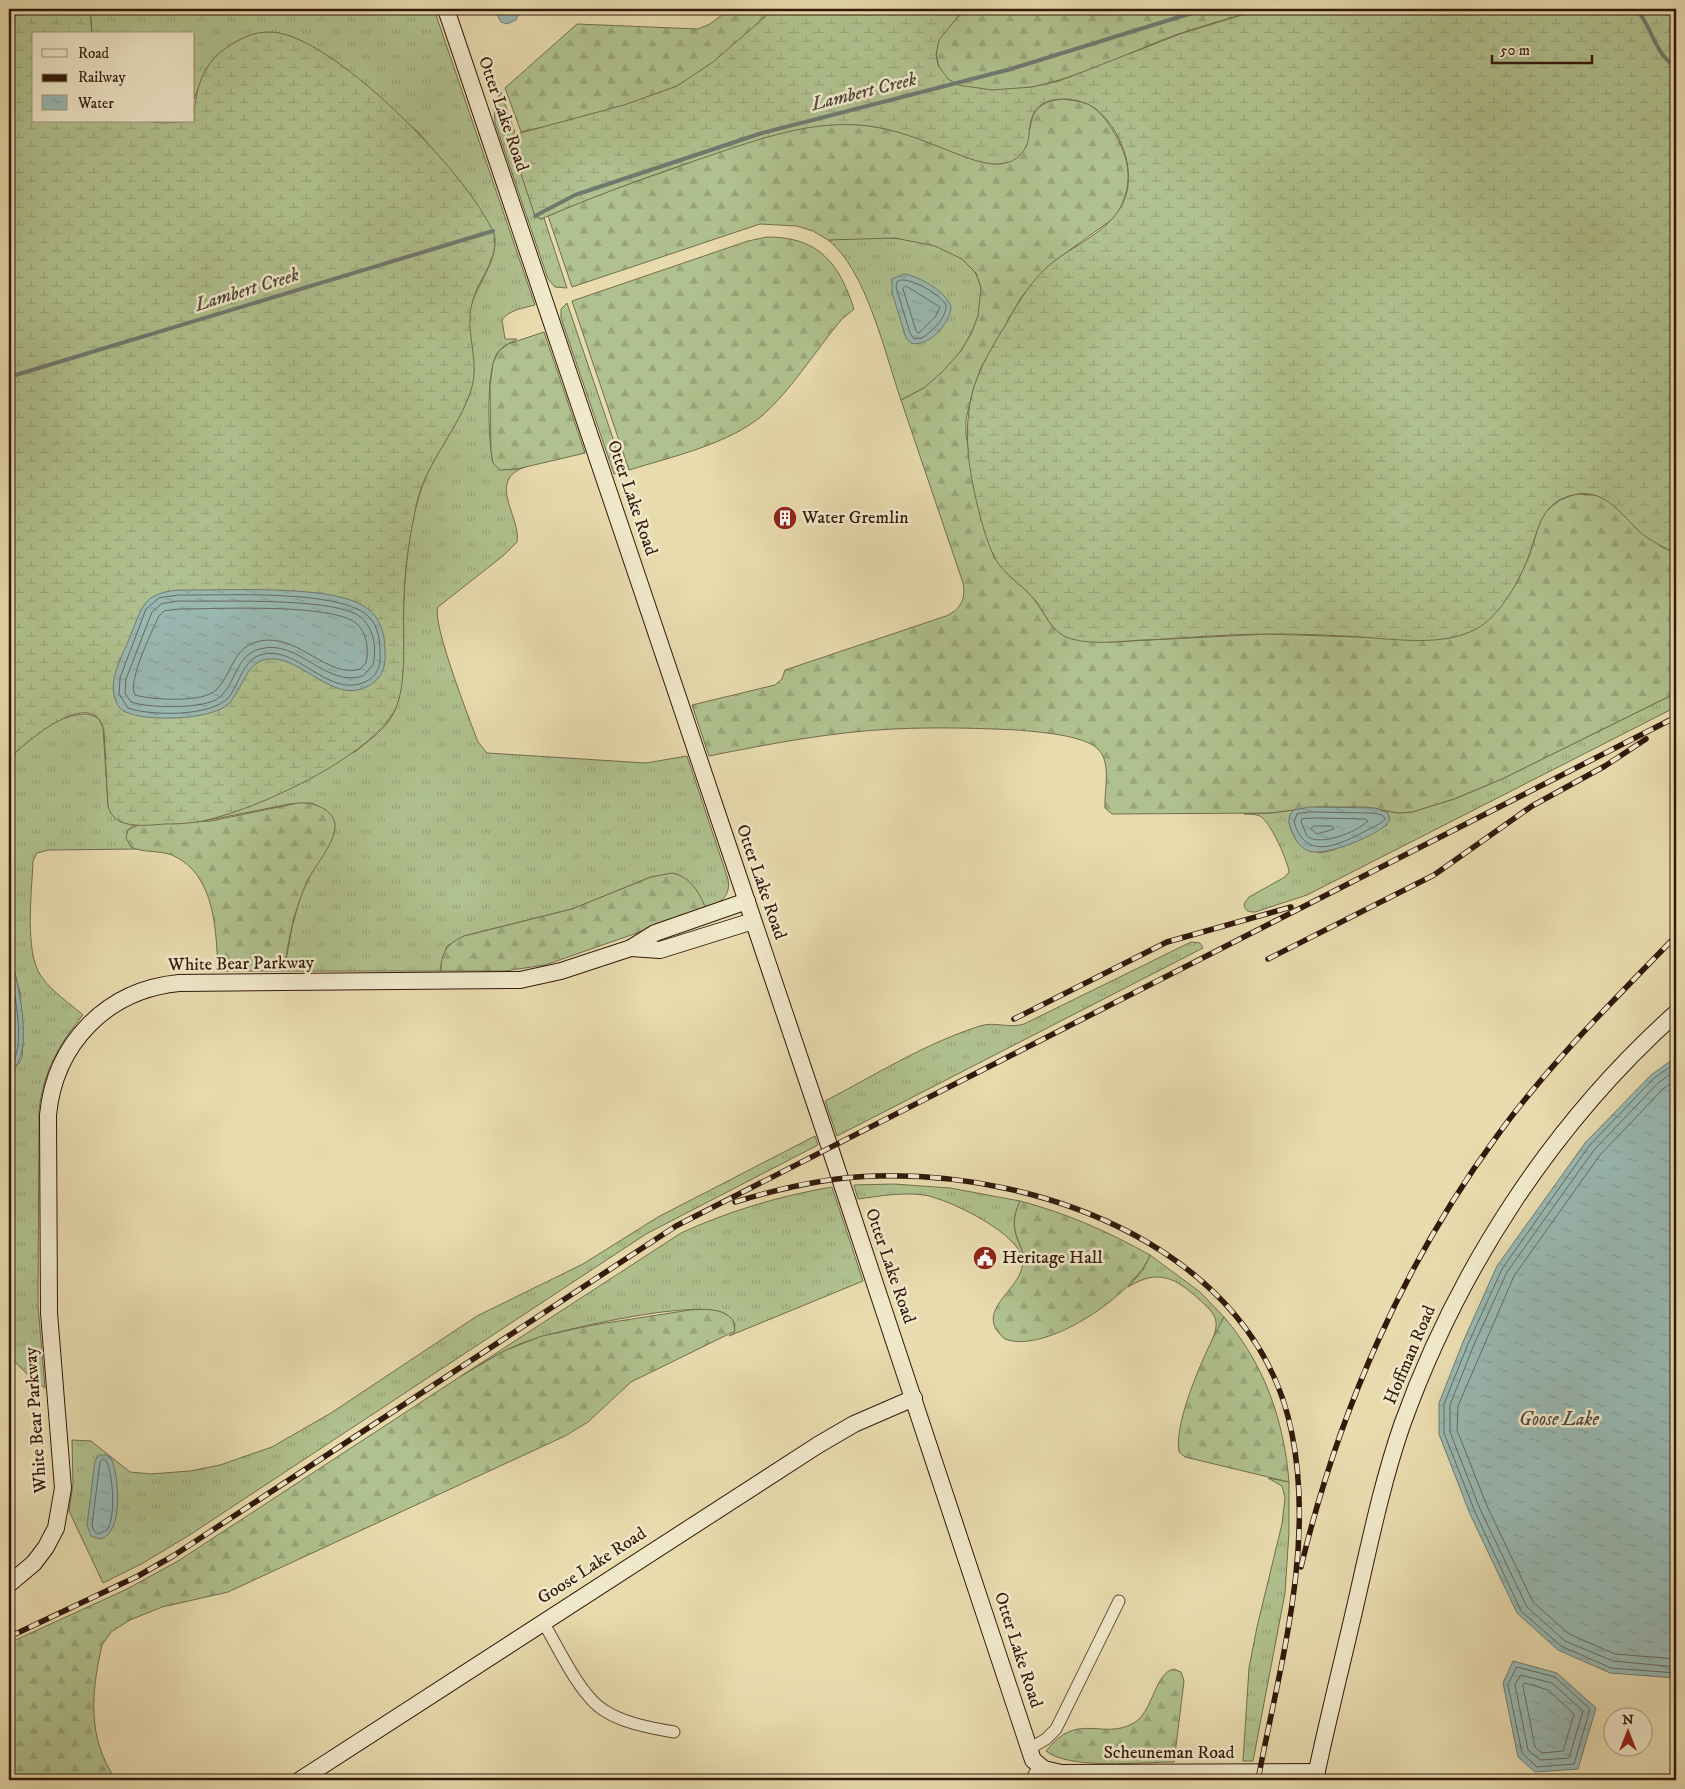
<svg xmlns="http://www.w3.org/2000/svg" width="1685" height="1789" font-family="'IM FELL DW Pica',serif">
<style>
.grass{fill:url(#grass-tufts);stroke:#716d4d}
.forest{fill:url(#forest-firs);stroke:#716d4d}
.wetland{fill:url(#wetland-marsh);stroke:#716d4d}
.water{fill:url(#water-ripples);stroke:#707970}
.lines{fill:none;stroke-linecap:round;stroke-linejoin:round}
.shore{stroke:#66695f;stroke-width:1}
.stream{stroke:#707970;stroke-width:4}
.street-casing{stroke:#604a34;stroke-width:13}
.secondary-casing{stroke:#32190b;stroke-width:18}
.street{stroke:#f0e8ca;stroke-width:11}
.secondary{stroke:#f0e8ca;stroke-width:16}
.rail-casing{stroke:#32190b;stroke-width:5.5}
.rail{stroke:#f0e8ca;stroke-width:4;stroke-dasharray:11;stroke-linecap:butt}
.labels{text-anchor:middle;dominant-baseline:central;stroke-width:5;stroke-linejoin:round;paint-order:stroke}
.street-label{font-size:18px;fill:#32190b;stroke:#f0e8ca}
.poi-label{font-size:18px;fill:#32190b;stroke:#f0e8ca;text-anchor:start}
.water-label{font-size:19px;font-style:italic;fill:#51493d;stroke:#f0e8ca}
</style>
<defs>
<pattern id="grass-tufts" width="24" height="20" patternUnits="userSpaceOnUse" patternTransform="scale(1.25)"><rect width="24" height="20" fill="#b0c18f"/><path d="M3 7l-1-3M5 7V3M7 7l1-3M15 17l-1-3M17 17v-4M19 17l1-3" fill="none" stroke="#98a57a"/></pattern>
<pattern id="forest-firs" width="22" height="20" patternUnits="userSpaceOnUse" patternTransform="scale(1.25)"><rect width="22" height="20" fill="#b0c18f"/><path d="M5 1l3.5 6h-7zM16 11l3.5 6h-7z" fill="#98a57a"/></pattern>
<pattern id="wetland-marsh" width="20" height="14" patternUnits="userSpaceOnUse" patternTransform="scale(1.25)"><rect width="20" height="14" fill="#b0c18f"/><path d="M1 5h8M5 5V1M11 12h8M15 12V8" fill="none" stroke="#98a57a"/></pattern>
<pattern id="water-ripples" width="26" height="14" patternUnits="userSpaceOnUse" patternTransform="scale(1.25)"><rect width="26" height="14" fill="#99b9b3"/><path d="M2 4q2-2 4 0t4 0M15 11q2-2 4 0t4 0" fill="none" stroke="#849e99"/></pattern>
</defs>
<rect width="100%" height="100%" fill="#e8dbae"/>
<filter id="stains"><feTurbulence type="fractalNoise" baseFrequency=".004" numOctaves="4"/><feColorMatrix values="0 0 0 0 .2 0 0 0 0 .09 0 0 0 0 .02 0 0 0 .5 -.17"/></filter>
<radialGradient id="worn" r=".72"><stop offset=".6" stop-color="#630" stop-opacity="0"/><stop offset="1" stop-color="#630" stop-opacity=".3"/></radialGradient>
<g class="grass">
<path d="M 90,9 L 434,9 L 535,305 C 524,308 508,310 502,320 L 505,339 L 517,339 C 510,343 500,347 496,355 C 486,377 488,439 493,463 L 510,470 L 525,467 C 486,481 521,516 517,542 L 504,555 L 438,607 C 431,621 470,721 478,742 L 487,753 L 646,763 L 687,756 L 728,879 C 731,896 721,903 706,909 L 695,888 L 682,877 L 677,874 L 651,877 L 572,909 L 464,936 L 447,946 L 441,964 L 441,971 L 284,971 L 292,927 L 300,898 L 312,871 L 330,842 L 327,811 L 312,803 L 290,804 L 199,822 L 211,819 L 356,751 C 369,740 385,730 393,714 C 408,686 402,631 404,598 C 406,556 411,510 428,472 C 441,444 463,418 471,388 C 479,361 464,335 470,309 C 476,284 500,260 494,234 L 462,185 L 419,133 L 356,78 L 237,41 C 211,58 205,71 194,99 L 194,34 L 92,34 Z"/>
<path d="M 1038,9 L 1113,9 L 1073,13 Z"/>
<path d="M 501,92 L 515,133 L 511,140 L 535,216 L 541,219 L 544,218 L 567,288 L 555,287 L 548,279 L 495,123 L 494,105 Z"/>
<path d="M 864,237 C 899,238 943,239 969,265 C 1002,298 961,358 934,381 C 924,389 912,394 901,400 C 885,354 866,269 828,240 Z"/>
<path d="M 567,303 L 624,471 L 614,474 L 561,318 L 561,309 Z"/>
<path d="M 1676,693 L 1676,707 L 1307,895 L 1255,912 C 1248,912 1245,911 1244,904 L 1249,897 L 1285,877 L 1289,872 C 1288,861 1270,821 1260,816 C 1255,814 1249,814 1244,814 L 1271,813 L 1294,810 C 1284,819 1292,834 1299,844 L 1320,853 L 1333,850 L 1387,825 L 1385,811 L 1380,809 L 1398,813 L 1412,812 L 1454,799 L 1502,779 Z"/>
<path d="M 88,714 L 98,718 L 103,727 L 108,806 L 120,822 L 146,825 L 132,826 L 127,832 L 137,849 L 140,849 L 49,850 L 37,853 L 33,861 C 32,891 24,951 41,976 C 51,991 69,1003 83,1015 C 59,1044 44,1071 39,1109 L 38,1305 L 45,1388 L 31,1378 L 9,1356 L 11,1120 L 9,1071 L 17,1066 L 22,1058 L 23,1041 L 20,993 L 9,952 L 9,759 C 31,737 56,714 88,714 Z"/>
<path d="M 1191,942 L 1200,943 L 1203,948 L 837,1136 L 825,1101 C 875,1075 926,1043 980,1026 C 995,1021 1008,1029 1024,1024 Z"/>
<path d="M 815,1136 L 818,1145 L 646,1234 L 188,1536 L 143,1563 L 103,1583 L 69,1511 L 73,1484 L 72,1440 L 91,1441 L 130,1472 L 151,1474 L 190,1471 L 220,1465 L 272,1447 L 331,1413 L 477,1316 L 583,1264 L 658,1217 Z"/>
<path d="M 894,1184 L 950,1188 L 1020,1201 C 1011,1221 1013,1232 1023,1251 L 1023,1261 C 1021,1234 949,1199 924,1195 C 902,1192 880,1196 858,1199 L 854,1185 Z"/>
<path d="M 832,1187 L 863,1281 L 729,1336 L 734,1333 L 735,1324 C 731,1317 725,1312 717,1311 C 683,1302 557,1330 522,1343 C 500,1352 481,1364 461,1376 L 681,1233 C 729,1211 779,1196 832,1187 Z"/>
<path d="M 1150,1255 L 1200,1292 L 1224,1317 L 1210,1348 C 1212,1340 1217,1330 1216,1322 C 1215,1313 1206,1306 1200,1300 C 1175,1278 1159,1268 1128,1287 L 1143,1270 Z"/>
<path d="M 1268,1478 L 1289,1482 L 1289,1532 L 1285,1593 L 1253,1761 L 1243,1761 L 1249,1668 L 1257,1627 L 1282,1524 L 1285,1498 L 1282,1486 Z"/>
</g>
<g class="forest">
<path d="M 730,9 L 774,9 C 750,29 727,54 701,71 C 650,107 580,118 521,132 L 505,88 L 577,24 L 698,29 L 710,24 Z"/>
<path d="M 969,9 L 1038,9 L 1073,13 L 1113,9 L 1261,9 C 1234,17 1205,25 1178,34 C 1120,55 1014,113 954,83 C 941,76 935,63 937,48 C 939,30 956,18 969,9 Z"/>
<path d="M 1062,99 C 1071,100 1080,101 1088,104 C 1098,109 1106,120 1112,129 C 1131,159 1135,188 1114,218 L 1056,260 L 1022,296 L 981,368 L 973,390 L 966,419 L 966,435 L 977,497 L 990,546 L 994,557 L 1011,577 L 1032,596 L 1054,629 L 1073,639 L 1111,642 L 1267,634 L 1417,639 L 1457,635 L 1504,602 L 1520,576 L 1529,556 L 1541,519 L 1546,511 L 1560,500 L 1576,494 L 1596,495 L 1606,499 L 1616,506 L 1636,528 L 1662,547 L 1676,553 L 1676,693 L 1502,779 L 1454,799 L 1412,812 L 1398,813 L 1366,807 L 1317,807 L 1270,813 L 1112,814 L 1105,808 C 1104,790 1112,763 1098,749 C 1084,735 1038,732 1018,730 C 977,728 934,727 893,729 C 831,732 769,744 709,756 L 692,705 L 775,685 L 782,679 L 785,670 L 946,616 C 961,609 966,599 963,583 L 901,400 L 924,388 L 943,371 L 961,351 L 971,334 L 978,316 L 981,288 L 976,273 L 962,259 L 935,246 L 895,238 L 828,240 L 813,231 L 797,226 L 760,224 L 572,287 L 548,216 C 588,198 628,184 669,170 C 726,149 801,118 863,125 C 884,128 905,133 926,140 C 951,149 973,164 1001,164 L 1026,147 C 1033,120 1028,103 1062,99 Z"/>
<path d="M 767,237 C 819,237 839,263 854,309 L 841,320 C 816,350 792,389 763,415 C 729,444 671,457 629,470 L 572,301 L 748,241 Z"/>
<path d="M 544,332 L 585,453 L 517,469 L 500,470 L 493,463 L 491,451 L 490,386 L 493,363 L 499,351 L 508,344 Z"/>
<path d="M 298,803 C 313,802 336,809 335,828 C 334,844 314,867 307,882 C 294,910 288,941 284,971 L 218,971 C 216,932 216,874 172,855 C 159,850 143,853 131,847 L 126,838 L 128,830 L 138,825 L 211,821 Z"/>
<path d="M 672,873 C 691,877 699,892 706,909 L 545,965 L 505,971 L 441,971 C 441,952 447,944 464,936 L 572,909 L 651,877 Z"/>
<path d="M 1020,1201 C 1066,1213 1109,1232 1150,1255 C 1136,1293 1046,1355 1005,1339 C 974,1314 1013,1294 1021,1271 C 1031,1243 1003,1238 1020,1201 Z"/>
<path d="M 690,1310 C 706,1309 722,1308 733,1320 L 735,1331 L 631,1382 L 588,1422 L 565,1436 L 228,1592 L 162,1607 L 130,1620 L 111,1632 L 102,1645 C 91,1693 87,1738 116,1780 L 9,1780 L 9,1643 L 127,1589 L 178,1561 L 461,1376 L 504,1351 L 542,1336 L 593,1325 Z"/>
<path d="M 1224,1317 C 1265,1365 1284,1421 1289,1482 L 1185,1457 L 1179,1452 C 1173,1421 1208,1345 1224,1317 Z"/>
<path d="M 1174,1669 L 1181,1672 L 1184,1681 L 1174,1762 C 1143,1762 1069,1770 1046,1751 C 1078,1710 1102,1741 1134,1723 C 1153,1712 1155,1672 1174,1669 Z"/>
</g>
<g class="wetland">
<path d="M 9,9 L 90,9 L 92,34 L 34,34 L 34,121 L 143,121 L 164,123 L 194,121 C 194,94 201,65 226,48 C 242,37 259,29 279,33 C 341,44 470,176 494,234 C 499,259 479,278 473,300 C 463,330 481,360 471,390 C 458,430 427,461 417,502 C 410,533 405,566 404,597 C 402,629 409,691 392,715 C 362,760 263,806 211,819 C 196,823 181,824 165,824 C 147,825 114,831 108,806 L 104,731 C 94,683 24,743 9,759 Z"/>
<path d="M 774,9 L 964,9 L 939,40 L 936,55 L 938,65 L 948,79 L 958,85 L 992,90 L 1032,87 L 1059,81 L 1180,34 L 1261,9 L 1676,9 L 1676,553 C 1664,548 1653,542 1642,534 C 1620,514 1604,485 1569,496 C 1539,505 1538,533 1528,558 C 1518,583 1500,616 1476,629 C 1443,647 1396,639 1360,637 C 1330,635 1301,634 1272,634 C 1229,634 1186,638 1144,640 C 1120,641 1089,646 1066,637 C 1050,630 1045,612 1035,600 C 1025,587 1010,579 1000,566 C 992,555 988,542 984,530 C 970,481 958,424 978,376 C 985,358 996,341 1006,324 C 1019,301 1032,279 1053,262 C 1078,243 1114,229 1125,198 C 1136,168 1120,129 1096,109 C 1081,97 1044,93 1034,113 C 1029,121 1030,133 1028,141 C 1020,168 994,167 971,159 C 934,146 900,128 859,125 C 804,121 748,143 697,160 C 644,178 592,197 541,219 L 535,216 L 512,147 L 513,135 L 624,105 L 677,86 L 713,62 Z"/>
<path d="M 9,1105 L 11,1120 C 11,1142 16,1239 9,1252 Z"/>
</g>
<g class="water">
<path d="M 494,9 L 520,9 L 516,20 L 507,24 L 501,22 Z"/>
<path d="M 904,274 C 919,276 947,292 951,307 C 950,323 929,348 911,343 L 906,338 L 892,292 L 892,279 Z"/>
<path d="M 179,590 C 222,591 337,583 368,609 C 382,620 385,636 385,653 C 386,664 383,676 373,683 C 336,710 304,656 269,659 C 246,660 243,690 228,704 C 212,720 147,722 126,712 C 120,710 117,705 115,698 C 108,680 123,654 130,637 C 142,607 143,593 179,590 Z"/>
<path d="M 1309,807 L 1375,808 L 1388,813 L 1390,820 C 1383,834 1325,857 1309,851 C 1300,848 1295,840 1292,831 C 1288,823 1287,816 1294,810 Z"/>
<path d="M 9,952 C 17,975 37,1060 9,1071 Z"/>
<path d="M 1676,1057 L 1676,1678 L 1610,1673 L 1558,1650 L 1517,1613 L 1470,1514 L 1439,1434 L 1439,1403 L 1463,1342 L 1497,1266 L 1585,1143 L 1651,1075 Z"/>
<path d="M 99,1455 L 106,1455 L 111,1458 C 119,1475 124,1532 101,1539 L 91,1536 L 87,1525 L 95,1461 Z"/>
<path d="M 1513,1661 L 1557,1673 L 1596,1708 L 1578,1769 L 1535,1772 L 1518,1757 L 1503,1683 Z"/>
</g>
<g class="lines">
<g class="shore">
<path d="M 901,280 C 914,279 939,294 946,305 C 947,317 932,332 922,338 L 914,339 L 910,333 L 896,287 L 897,282 Z"/>
<path d="M 906,286 L 940,307 L 936,316 L 919,333 L 916,331 L 903,289 Z"/>
<path d="M 179,595 C 220,596 344,588 370,618 C 379,628 380,642 380,654 C 381,666 377,677 365,682 C 327,699 297,643 260,655 C 243,661 239,684 229,697 C 212,717 151,716 128,708 L 119,694 L 120,678 L 146,609 L 159,598 Z"/>
<path d="M 179,601 C 217,602 332,597 359,616 C 374,627 377,648 373,665 L 363,676 C 325,688 298,638 260,649 C 236,655 236,683 220,697 C 205,710 148,708 131,702 L 125,693 L 126,679 L 152,612 L 161,604 Z"/>
<path d="M 180,609 C 216,609 330,603 356,623 C 367,632 369,650 366,663 L 360,669 C 328,679 298,633 260,641 C 233,646 233,673 216,690 C 203,703 152,700 135,695 C 127,682 152,631 159,616 L 164,611 Z"/>
<path d="M 1310,812 L 1374,813 L 1382,815 L 1385,819 L 1381,823 C 1352,837 1308,869 1294,822 L 1297,814 Z"/>
<path d="M 1317,818 L 1365,819 L 1368,821 C 1357,832 1320,847 1307,836 L 1301,822 L 1302,819 Z"/>
<path d="M 1314,826 L 1332,826 L 1334,829 L 1317,834 L 1311,829 Z"/>
<path d="M 9,968 C 14,988 28,1053 9,1066"/>
<path d="M 9,997 L 12,1041 L 9,1058"/>
<path d="M 1676,1063 L 1654,1078 L 1589,1146 L 1502,1269 L 1468,1344 L 1444,1404 L 1444,1433 L 1475,1512 L 1521,1611 L 1561,1646 L 1611,1668 L 1676,1673"/>
<path d="M 1676,1070 L 1658,1083 L 1594,1150 L 1507,1272 L 1473,1347 L 1450,1405 L 1450,1432 L 1480,1509 L 1527,1607 L 1565,1641 L 1613,1661 L 1676,1667"/>
<path d="M 1676,1080 L 1663,1089 L 1600,1155 L 1514,1276 L 1458,1406 L 1457,1430 L 1487,1506 L 1533,1602 L 1569,1634 L 1615,1654 L 1676,1659"/>
<path d="M 103,1459 L 107,1462 C 113,1477 116,1516 107,1530 L 98,1534 L 94,1531 L 92,1525 L 100,1462 Z"/>
<path d="M 1517,1667 L 1555,1677 L 1590,1709 L 1574,1764 L 1537,1767 L 1522,1753 L 1508,1685 Z"/>
<path d="M 1521,1675 L 1552,1683 L 1583,1711 L 1569,1758 L 1540,1760 L 1528,1750 L 1515,1685 Z"/>
<path d="M 1525,1683 L 1548,1690 L 1574,1714 L 1563,1751 L 1542,1753 L 1535,1747 L 1523,1686 Z"/>
</g>
<g class="stream">
<path d="M 1636,9 C 1652,26 1655,56 1676,66"/>
<path d="M 535,216 L 575,195 L 762,133 L 1011,69 L 1205,9"/>
<path d="M 9,377 L 493,231"/>
</g>
<g class="street-casing">
<g id="street">
<path d="M 543,1622 C 558,1647 576,1687 598,1706 C 617,1722 650,1728 674,1732"/>
<path d="M 1029,1749 L 1046,1739 L 1056,1729 L 1119,1601"/>
<path d="M 1031,1780 L 1039,1766"/>
</g>
</g>
<g class="secondary-casing">
<g id="secondary">
<path d="M 446,9 L 830,1148 L 1033,1760 L 1044,1769 L 1061,1773 L 1317,1772"/>
<path d="M 631,948 L 660,950 L 753,921"/>
<path d="M 9,1584 L 34,1563 L 46,1547 L 56,1528 L 63,1488 L 49,1313 L 48,1115 C 55,1043 107,990 179,983 L 520,980 L 561,971 L 631,948 L 655,933 L 747,901"/>
<path d="M 300,1780 L 818,1445 L 854,1424 L 914,1398"/>
<path d="M 1315,1780 C 1328,1718 1344,1656 1358,1594 C 1371,1537 1383,1480 1402,1425 C 1458,1269 1552,1124 1676,1013"/>
</g>
</g>
<use href="#street" class="street"/>
<use href="#secondary" class="secondary"/>
<g class="rail-casing">
<g id="rail">
<path d="M 1268,959 L 1434,875 L 1532,806 L 1605,766 L 1646,739"/>
<path d="M 1014,1019 L 1167,942 L 1291,907"/>
<path d="M 735,1202 C 781,1188 828,1177 876,1176 C 1043,1171 1257,1251 1292,1434 C 1315,1549 1279,1668 1258,1780"/>
<path d="M 1301,1567 C 1338,1413 1403,1264 1497,1136 C 1549,1064 1614,1000 1676,936"/>
<path d="M 9,1637 L 138,1576 L 173,1556 L 676,1226 L 1676,717"/>
</g>
</g>
<use href="#rail" class="rail"/>
</g>
<defs>
<g id="building-disc" transform="scale(1.25)"><circle r="9.5" fill="#8f2418" stroke="#f0e8ca"/><path d="M-4-6H4V6H1V3H-1V6H-4ZM-2.5-4.3h1.7v1.8h-1.7ZM.8-4.3h1.7v1.8H.8ZM-2.5-1h1.7V.8h-1.7ZM.8-1h1.7V.8H.8Z" fill="#fff"/></g>
<g id="civic-disc" transform="scale(1.25)"><circle r="9.5" fill="#8f2418" stroke="#f0e8ca"/><path d="M-.6-6.5H3V-4.5H.6V-3L4-1V1h2V6H-6V1h2V-1L-.6-3ZM-1.2 2.5V6h2.4V2.5Z" fill="#fff"/></g>
</defs>
<g fill-rule="evenodd">
<use href="#building-disc" x="785" y="518"/>
<use href="#civic-disc" x="985" y="1258"/>
</g>
<g class="labels">
<g class="street-label">
<text transform="translate(503 114) rotate(71)">Otter Lake Road</text>
<text transform="translate(632 498) rotate(71)">Otter Lake Road</text>
<text transform="translate(761 882) rotate(71)">Otter Lake Road</text>
<text transform="translate(241 964) rotate(-1)">White Bear Parkway</text>
<text transform="translate(890 1266) rotate(71)">Otter Lake Road</text>
<text transform="translate(1410 1355) rotate(-67)">Hoffman Road</text>
<text transform="translate(36 1420) rotate(-94)">White Bear Parkway</text>
<text transform="translate(592 1566) rotate(-33)">Goose Lake Road</text>
<text transform="translate(1018 1650) rotate(72)">Otter Lake Road</text>
<text x="1169" y="1753">Scheuneman Road</text>
</g>
<g class="poi-label">
<text x="802" y="518">Water Gremlin</text>
<text x="1002" y="1258">Heritage Hall</text>
</g>
<g class="water-label">
<text transform="translate(864 92) rotate(-14)">Lambert Creek</text>
<text transform="translate(247 290) rotate(-17)">Lambert Creek</text>
<text x="1559" y="1419">Goose Lake</text>
</g>
</g>
<rect width="1685" height="1789" fill="none" stroke="#e8dbae" stroke-width="30"/>
<rect x="10" y="10" width="1665" height="1769" fill="none" stroke="#32190b" stroke-width="2.5"/>
<rect x="15" y="15" width="1655" height="1759" fill="none" stroke="#32190b"/>
<rect x="32" y="32" width="162" height="90" fill="#f0e8ca" stroke="#a4957e"/>
<rect x="42" y="49" width="25" height="8" fill="#f0e8ca" stroke="#a4957e"/>
<text x="78" y="58" font-size="15" fill="#32190b">Road</text>
<rect x="42" y="74" width="25" height="8" fill="#32190b" stroke="#a4957e"/>
<text x="78" y="82" font-size="15" fill="#32190b">Railway</text>
<rect x="42" y="95" width="25" height="15" fill="url(#water-ripples)" stroke="#a4957e"/>
<text x="78" y="108" font-size="15" fill="#32190b">Water</text>
<g transform="translate(1628 1732)"><circle r="24" fill="#f0e8ca" stroke="#a4957e"/>
<path d="M0-4L9 19L0 12L-9 19Z" fill="#8f2418"/>
<text y="-8" font-size="14" font-weight="bold" text-anchor="middle" fill="#32190b">N</text>
</g>
<path d="M1492 55v8h100v-8" fill="none" stroke="#32190b" stroke-width="2.5"/>
<text x="1500" y="55" font-size="15" fill="#32190b" stroke="#f0e8ca" stroke-width="4" paint-order="stroke">50 m</text>
<rect width="100%" height="100%" filter="url(#stains)"/>
<rect width="100%" height="100%" fill="url(#worn)"/>
</svg>
